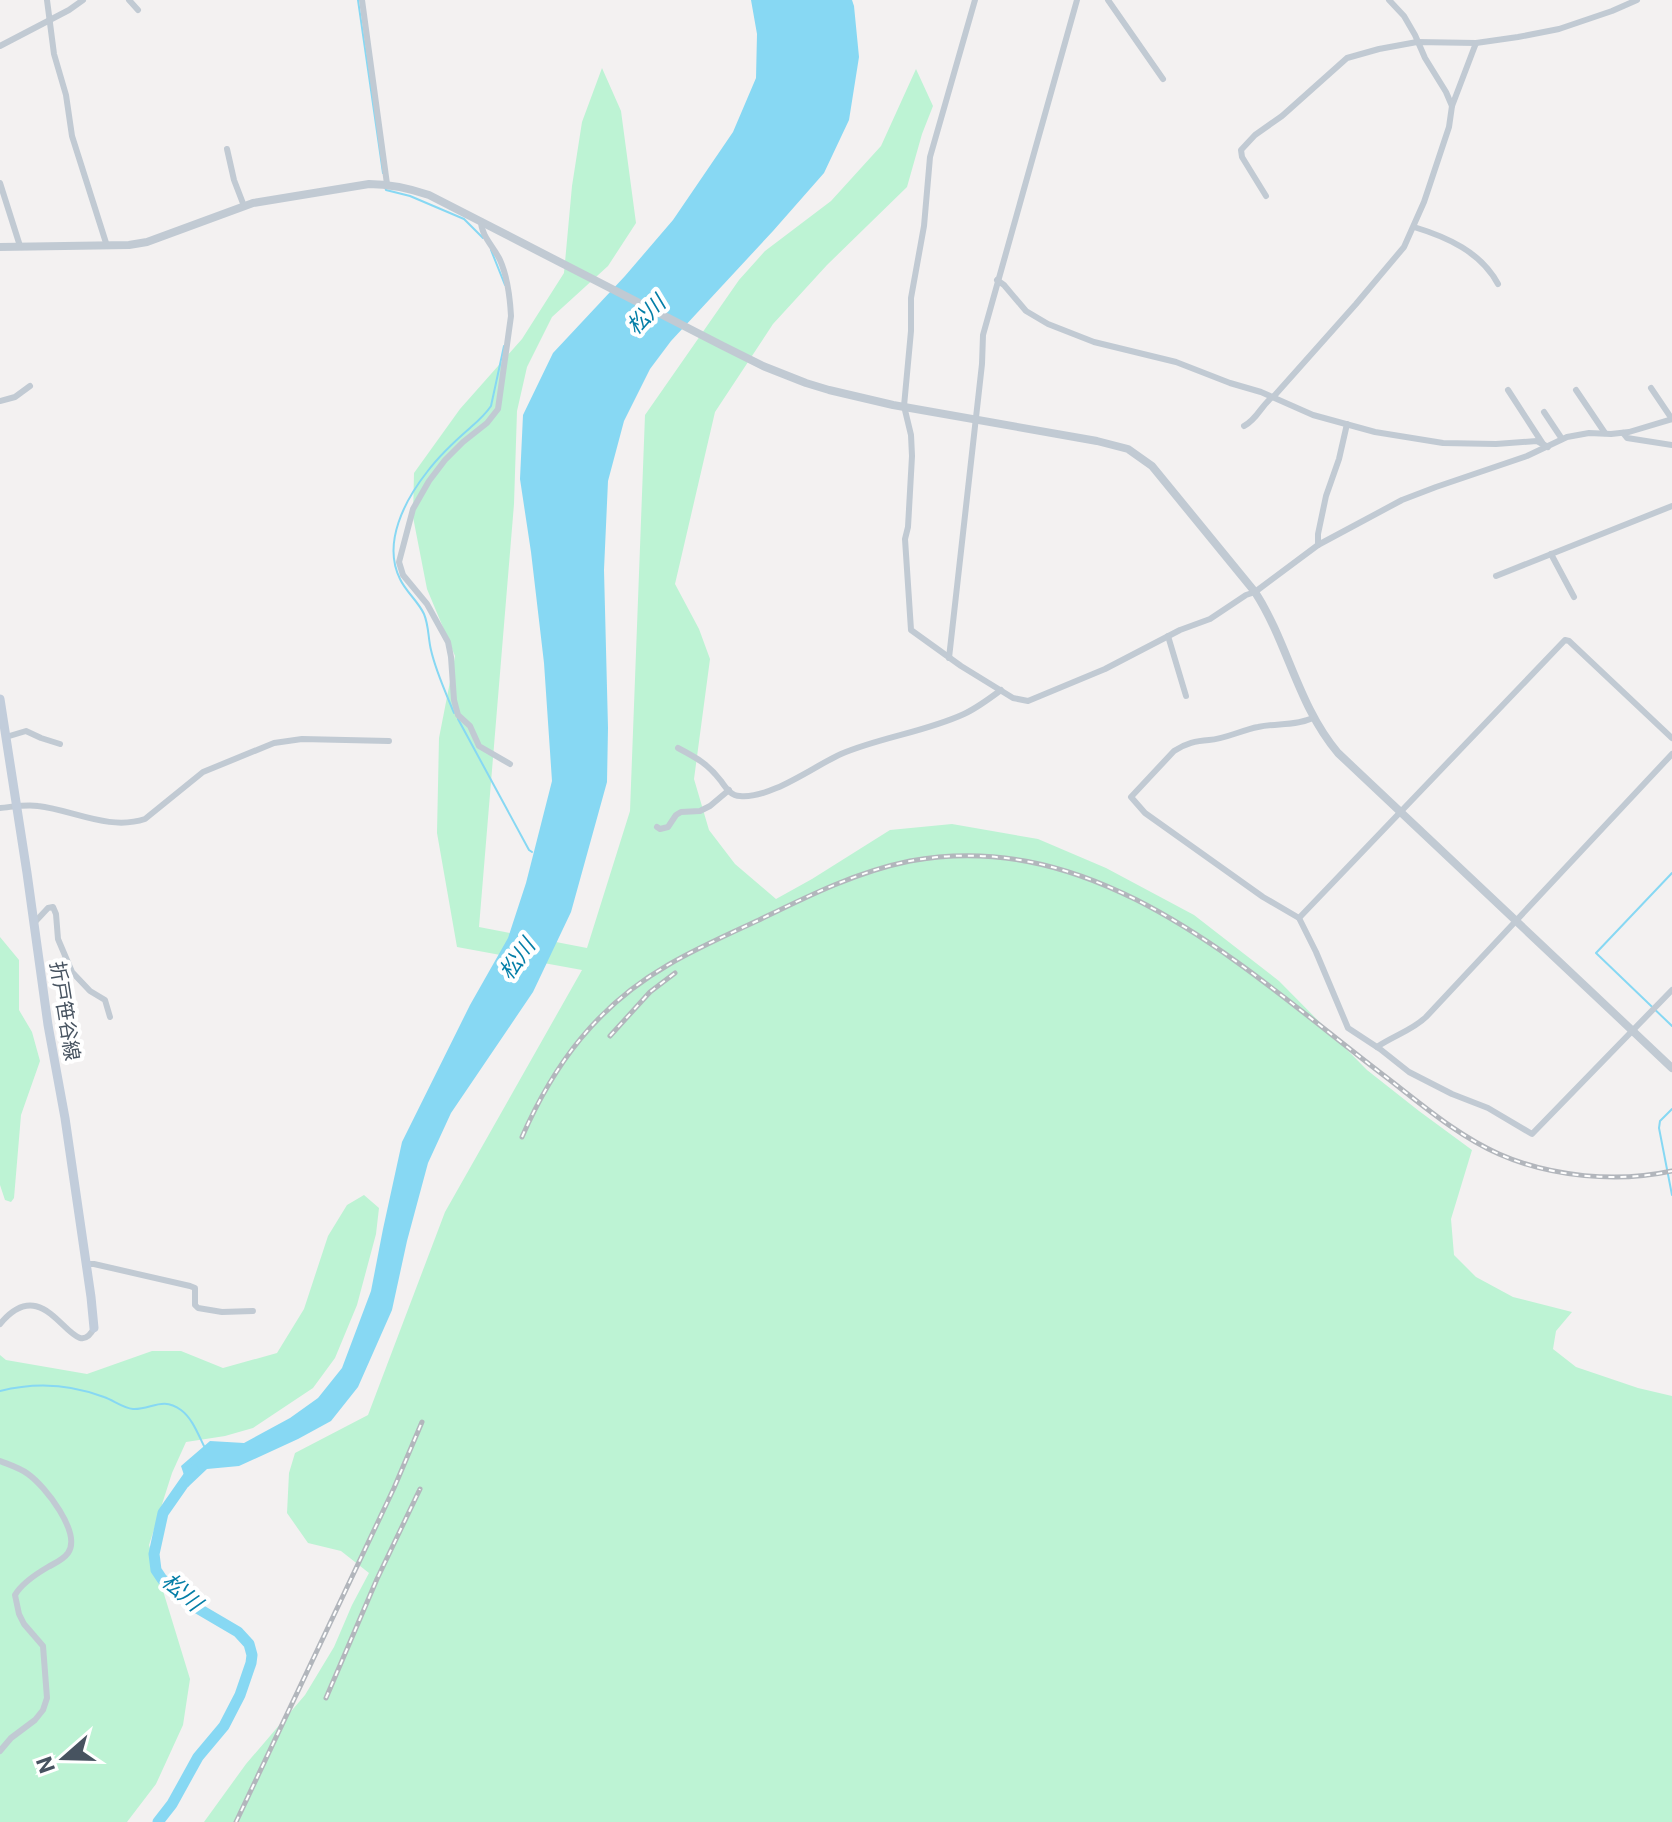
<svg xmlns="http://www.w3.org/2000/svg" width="1672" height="1822" font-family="Roboto,'Noto Sans JP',sans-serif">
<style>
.green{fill:#bdf3d4}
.water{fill:#87d8f3}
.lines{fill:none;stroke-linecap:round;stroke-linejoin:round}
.stream{stroke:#87d8f3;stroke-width:2}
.river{stroke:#87d8f3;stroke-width:11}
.minor{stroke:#c1cad3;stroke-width:6}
.tertiary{stroke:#c1cad3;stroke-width:8}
.secondary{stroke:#c2cddb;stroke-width:9}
.rail-casing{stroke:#b2b6bc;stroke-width:5}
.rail{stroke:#fff;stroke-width:2;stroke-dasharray:6;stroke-linecap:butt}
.labels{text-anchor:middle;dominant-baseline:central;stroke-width:8;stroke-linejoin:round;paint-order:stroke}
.street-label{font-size:20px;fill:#475360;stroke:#fff}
.water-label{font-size:22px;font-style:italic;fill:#047ea7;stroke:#fff}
</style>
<rect width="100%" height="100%" fill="#f3f1f1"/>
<g class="green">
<path d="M 602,68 L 621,111 L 636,223 L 608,266 L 552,317 L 527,367 L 517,411 L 514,504 L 479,927 L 587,948 L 630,811 L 645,415 L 739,280 L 765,251 L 831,201 L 881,146 L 916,69 L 933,106 L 922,134 L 907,187 L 827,265 L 773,324 L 715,412 L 675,584 L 699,629 L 710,659 L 694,779 L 709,830 L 735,864 L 776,899 L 812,879 L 890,830 L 952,824 L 1038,839 L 1106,868 L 1194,915 L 1279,981 L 1367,1070 L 1419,1111 L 1472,1150 L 1451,1219 L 1454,1255 L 1476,1277 L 1513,1297 L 1572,1312 L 1556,1331 L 1553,1349 L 1576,1367 L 1638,1388 L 1672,1396 L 1672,1822 L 204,1822 L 246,1764 L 305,1695 L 334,1647 L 352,1605 L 369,1573 L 341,1551 L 308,1543 L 287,1513 L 289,1473 L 295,1453 L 368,1415 L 445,1212 L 582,970 L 457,947 L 437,833 L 439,738 L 455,656 L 427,589 L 413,517 L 414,473 L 460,409 L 522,339 L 564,273 L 572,186 L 582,122 Z"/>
<path d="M 0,937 L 19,960 L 19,1010 L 32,1032 L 40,1061 L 21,1115 L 14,1198 L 11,1202 L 5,1200 L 0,1185 Z"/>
<path d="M 364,1195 L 379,1208 L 376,1234 L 357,1305 L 335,1358 L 313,1388 L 253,1428 L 225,1436 L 186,1442 L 172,1473 L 149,1545 L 190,1679 L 183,1725 L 156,1784 L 127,1822 L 0,1822 L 0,1355 L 6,1360 L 87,1374 L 152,1351 L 181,1351 L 223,1368 L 277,1353 L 304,1309 L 328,1236 L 347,1205 Z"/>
</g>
<path class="water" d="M 751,0 L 852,0 L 854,6 L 859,57 L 849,120 L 824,173 L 773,231 L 671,341 L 650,369 L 624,421 L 608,481 L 604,570 L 608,728 L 607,782 L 571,912 L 533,992 L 451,1113 L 428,1163 L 407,1241 L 392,1310 L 358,1387 L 331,1421 L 298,1439 L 239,1466 L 207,1469 L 188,1487 L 181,1466 L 210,1441 L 244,1443 L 290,1418 L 318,1398 L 342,1368 L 371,1291 L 383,1229 L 402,1142 L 470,1005 L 508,938 L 526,883 L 552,781 L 544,663 L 531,552 L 520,479 L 523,415 L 553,353 L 625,276 L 673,220 L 733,132 L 756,78 L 757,34 Z"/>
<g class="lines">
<g class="stream">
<path d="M 358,0 L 383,173"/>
<path d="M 385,187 L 386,190 L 410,196 L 464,219 L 483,238"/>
<path d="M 491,250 L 505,285"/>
<path d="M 454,713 C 446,693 436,672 431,650 C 428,638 429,626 424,614 C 418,601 406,592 400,579 C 382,543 405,500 427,472 C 439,456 455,441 470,428 C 478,421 485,415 491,406 L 504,346"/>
<path d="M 458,719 L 529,850 L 532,852"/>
<path d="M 1672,873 L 1596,953 L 1672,1026"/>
<path d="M 1672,1109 L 1660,1121 L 1659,1128 L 1672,1195"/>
<path d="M 0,1391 C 35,1382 70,1384 104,1397 C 113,1400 123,1408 133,1409 C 151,1410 162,1396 181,1410 C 192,1418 198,1434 204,1446"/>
</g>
<path class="river" d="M 158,1822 L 172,1804 L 198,1757 L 224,1726 L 240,1695 L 251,1663 L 252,1655 L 249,1644 L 238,1632 L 192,1605 L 162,1579 L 156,1570 L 154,1554 L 163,1513 L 193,1470"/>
<g class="minor">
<path d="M 47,0 L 54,54 L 66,95 L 72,136 L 107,246"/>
<path d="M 129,0 L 138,10"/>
<path d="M 362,0 L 387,184"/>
<path d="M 975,0 L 930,157 L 924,226 L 911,298 L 911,331 L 904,406 L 911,435 L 912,456 L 908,527 L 905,539 L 911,630 L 961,666 L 1013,698 L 1028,701 L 1105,669 L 1180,630 L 1210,619 L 1246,595 L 1255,592 L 1318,545 L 1402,500 L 1436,487 L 1527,456 L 1567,437 L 1589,433 L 1611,434 L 1629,432 L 1672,419"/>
<path d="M 1108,0 L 1163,79"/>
<path d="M 0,46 L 69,10 L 83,0"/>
<path d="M 1452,106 L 1476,43"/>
<path d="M 227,149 L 234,180 L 244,206"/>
<path d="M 0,183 L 20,246"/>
<path d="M 1266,196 L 1242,157 L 1241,150 L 1255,135 L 1282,116 L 1347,58 L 1379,49 L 1417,42 L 1476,43 L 1518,37 L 1559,29 L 1612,11 L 1637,0"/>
<path d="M 481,221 C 481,236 494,247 500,260 C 508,278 510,297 511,316 L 498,409 L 487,423 L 463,442 L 445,460 L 429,481 L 413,509 L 399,562 L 403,575 L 427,604 L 448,642 L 451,657 L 454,700 L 458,715 L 470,726 L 479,746 L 510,764"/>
<path d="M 1414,227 C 1447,237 1481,252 1498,284"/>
<path d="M 997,280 L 1004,285 L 1026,311 L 1048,324 L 1094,342 L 1176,362 L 1230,383 L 1261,392 L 1313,415 L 1375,432 L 1443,443 L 1496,444 L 1537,441 L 1548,447"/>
<path d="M 1651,388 L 1672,419"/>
<path d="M 1508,390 L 1543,444"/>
<path d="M 1576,390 L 1605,433"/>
<path d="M 0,401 L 15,397 L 30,386"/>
<path d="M 1544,412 L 1562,439"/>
<path d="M 1244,426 C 1258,419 1262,403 1275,395 L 1356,304 L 1404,247 L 1424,202 L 1449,127 L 1452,106 L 1446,92 L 1425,58 L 1415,35 L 1404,16 L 1389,0"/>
<path d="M 1623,433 L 1627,438 L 1672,445"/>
<path d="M 1318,545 L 1318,534 L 1326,496 L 1339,459 L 1347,424"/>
<path d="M 1551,554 L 1574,597"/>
<path d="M 1496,576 L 1672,506"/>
<path d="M 1168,636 L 1186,696"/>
<path d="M 949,658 L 982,364 L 983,335 L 1077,0"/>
<path d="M 1313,718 C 1295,726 1277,723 1258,727 C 1242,730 1225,739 1209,740 C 1196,741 1186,743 1174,751 L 1131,797 L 1145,813 L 1263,897 L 1299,918 L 1316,952 L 1348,1028 L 1380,1049 L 1409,1072 L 1452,1094 L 1488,1108 L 1532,1134 L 1672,990"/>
<path d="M 6,737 L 26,731 L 41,738 L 60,744"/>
<path d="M 678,748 C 697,758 708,764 721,781 C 726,788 731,796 740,796 C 771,799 814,766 841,754 C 881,737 925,732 964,714 C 977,708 989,699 1001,690"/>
<path d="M 0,808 C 12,807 26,804 38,806 C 73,810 109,831 145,819 L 203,772 L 274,743 L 302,739 L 389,741"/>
<path d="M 657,827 L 660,829 L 668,827 L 676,815 L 681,812 L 700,811 L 710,806 L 729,790"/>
<path d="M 1299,918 L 1565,640 L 1569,641 L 1672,738"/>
<path d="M 34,923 L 48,908 L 53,907 L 56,914 L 58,939 L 72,972 L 90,991 L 105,1000 L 110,1017"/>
<path d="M 1377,1047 C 1393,1036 1413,1030 1426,1017 L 1672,754"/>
<path d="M 86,1264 L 94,1264 L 190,1286 L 195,1288 L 195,1305 L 198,1308 L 222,1312 L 253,1311"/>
<path d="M 0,1324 C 49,1265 73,1370 94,1328"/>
<path d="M 0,1461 C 10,1465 20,1468 28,1474 C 45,1486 82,1533 68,1553 C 63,1560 55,1563 48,1567 C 36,1574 22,1583 15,1595 L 19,1614 L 24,1624 L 43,1646 L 47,1698 L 43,1710 L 35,1720 L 11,1738 L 0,1751"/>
</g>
<path class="tertiary" d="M 0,247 L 129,245 L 147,242 L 253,203 L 369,184 C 391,184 408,188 429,195 L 723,346 L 763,366 L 806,383 L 829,390 L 893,405 L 1097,441 L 1128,449 L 1152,466 L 1255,592 C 1288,643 1298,706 1338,753 L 1672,1068"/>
<path class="secondary" d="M 0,699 L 27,873 L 48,1025 L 65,1118 L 91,1297 L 94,1328"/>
<g class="rail-casing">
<g id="rail">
<path d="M 610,1036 L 650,992 L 675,973"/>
<path d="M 522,1137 C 554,1064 597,1006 668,965 C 697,948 729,934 759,920 C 808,896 856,872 910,861 C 1097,826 1246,970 1382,1074 C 1419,1102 1456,1135 1499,1154 C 1551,1177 1617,1183 1672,1171"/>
<path d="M 326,1698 L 377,1579 L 420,1489"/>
<path d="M 236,1822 L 394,1488 L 422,1422"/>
</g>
</g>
<use href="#rail" class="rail"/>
</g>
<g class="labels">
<g class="street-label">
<text transform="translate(65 1011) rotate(81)">折戸笹谷線</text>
</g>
<g class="water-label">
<text transform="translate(646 315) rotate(-45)">松川</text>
<text transform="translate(517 959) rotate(-54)">松川</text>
<text transform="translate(182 1592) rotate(41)">松川</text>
</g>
</g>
<g transform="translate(64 1758) rotate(250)" stroke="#ffffff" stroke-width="6" paint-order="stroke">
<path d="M0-6L14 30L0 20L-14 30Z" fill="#475360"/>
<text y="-12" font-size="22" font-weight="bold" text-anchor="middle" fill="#475360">N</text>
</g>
</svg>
